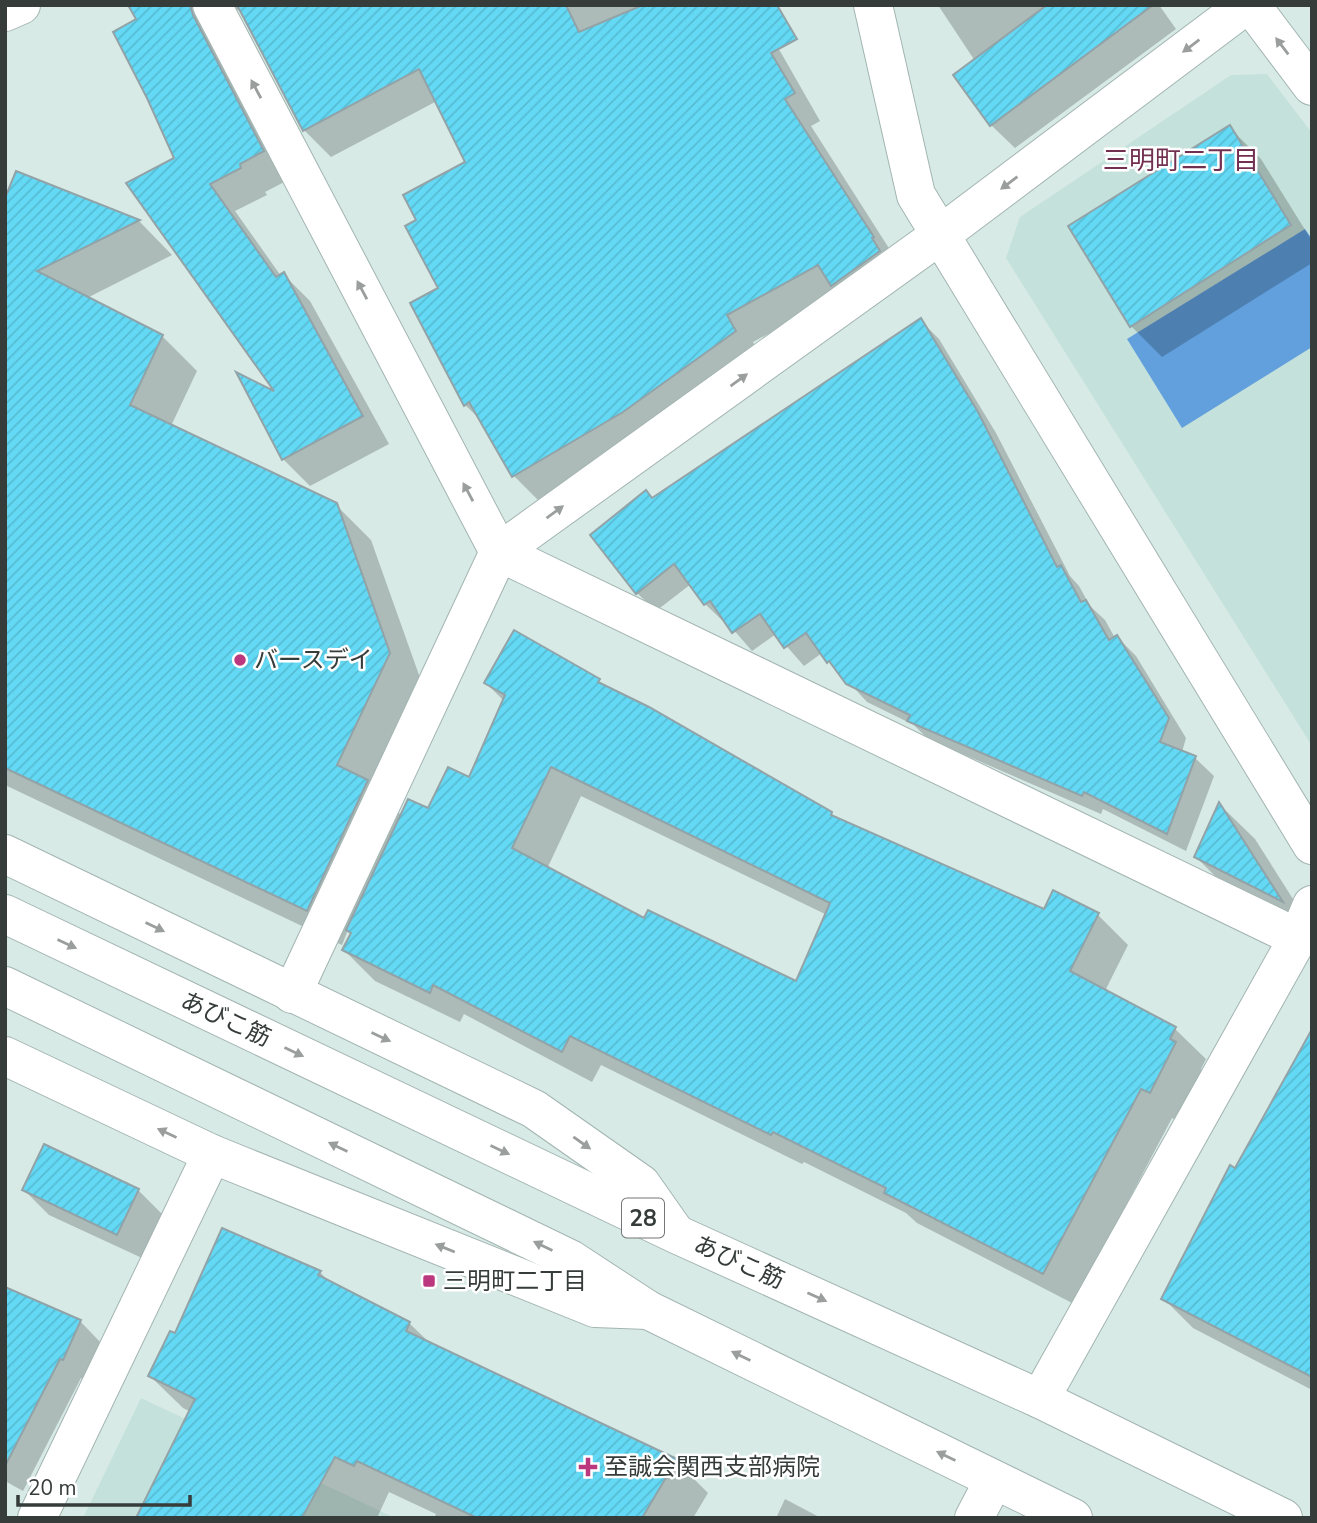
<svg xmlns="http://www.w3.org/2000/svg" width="1317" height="1523" font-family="'Nunito Sans','Noto Sans JP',sans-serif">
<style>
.built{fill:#c5e1db}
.water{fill:#619fdd}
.shadow{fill:#0003;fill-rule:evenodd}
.building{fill:url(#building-hatch);stroke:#92a3a8;stroke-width:2;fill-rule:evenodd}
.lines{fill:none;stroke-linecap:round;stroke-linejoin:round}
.minor-casing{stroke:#a3b5b1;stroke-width:40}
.tertiary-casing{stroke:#a3b5b1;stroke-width:40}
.primary-casing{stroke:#a3b5b1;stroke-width:40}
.minor{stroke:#fff;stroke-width:38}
.tertiary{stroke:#fff;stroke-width:38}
.primary{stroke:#fff;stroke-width:38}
.oneway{fill:#9a9e9c}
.poi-dot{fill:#bb377e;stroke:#fff;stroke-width:2.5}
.labels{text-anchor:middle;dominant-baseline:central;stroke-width:5;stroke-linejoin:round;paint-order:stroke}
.shield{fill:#fff;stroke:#727675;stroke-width:2}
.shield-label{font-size:23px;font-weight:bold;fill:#353c3a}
.poi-label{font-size:24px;fill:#353c3a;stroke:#fff;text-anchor:start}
.street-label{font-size:24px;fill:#353c3a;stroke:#fff}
.neighbourhood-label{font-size:26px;fill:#713050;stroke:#fff}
</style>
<defs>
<pattern id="building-hatch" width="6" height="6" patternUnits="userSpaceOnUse" patternTransform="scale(1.75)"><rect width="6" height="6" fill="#63d9f5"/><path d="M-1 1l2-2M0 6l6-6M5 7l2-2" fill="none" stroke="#57bbd3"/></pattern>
</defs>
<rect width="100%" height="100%" fill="#d7eae6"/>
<g class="built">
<path d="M 1267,74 L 1312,133 L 1312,746 L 1006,258 L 1020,217 L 1231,75 Z"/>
<path d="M 141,1398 L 395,1518 L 83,1518 Z"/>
</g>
<path class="water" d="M 1305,229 L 1312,239 L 1312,347 L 1182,428 L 1127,339 Z"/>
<g class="shadow">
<path d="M 130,5 L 753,5 L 763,35 L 780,51 L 820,121 L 811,126 L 899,264 L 753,342 L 762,359 L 540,502 L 513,475 L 483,422 L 465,405 L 440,289 L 418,221 L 467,163 L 437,101 L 331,157 L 304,130 L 241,9 L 230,12 L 290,179 L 265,192 L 267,195 L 235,211 L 281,276 L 284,275 L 310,301 L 389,444 L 310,486 L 283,459 L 279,396 L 176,159 L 138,20 Z"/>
<path d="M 938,5 L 1159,5 L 1176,29 L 1015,148 L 991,125 L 955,76 L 975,61 Z"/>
<path d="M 1230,128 L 1261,159 L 1312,241 L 1312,263 L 1162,357 L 1131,326 Z"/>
<path d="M 17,173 L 139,221 L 172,255 L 87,298 L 162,336 L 197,371 L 171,426 L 336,505 L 371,540 L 424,689 L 376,790 L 402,816 L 429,811 L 470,779 L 504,701 L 486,683 L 598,680 L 607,688 L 831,813 L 838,820 L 1044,911 L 1098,915 L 1128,945 L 1105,991 L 1175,1029 L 1206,1059 L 1201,1069 L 1205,1074 L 1181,1123 L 1172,1118 L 1074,1304 L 917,1223 L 906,1213 L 804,1162 L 802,1164 L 601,1065 L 592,1082 L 464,1014 L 460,1022 L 375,981 L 344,950 L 352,934 L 348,930 L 342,945 L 5,785 L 5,260 ZM 581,796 L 827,915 L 797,984 L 645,920 L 547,869 Z"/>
<path d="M 920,320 L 939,339 L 996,433 L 1070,576 L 1079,586 L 1090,606 L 1105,620 L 1115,638 L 1117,637 L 1136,656 L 1186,738 L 1182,752 L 1195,758 L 1214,776 L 1186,851 L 1103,809 L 1101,814 L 928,739 L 914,725 L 867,702 L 822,653 L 804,666 L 776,634 L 752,651 L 726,621 L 724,622 L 705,604 L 691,584 L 656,611 L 637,593 L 653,500 Z"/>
<path d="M 1220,805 L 1255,839 L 1312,929 L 1231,892 L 1196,857 Z"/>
<path d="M 1312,1031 L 1312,1390 L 1193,1328 L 1163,1298 Z"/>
<path d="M 24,1190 L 138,1190 L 163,1215 L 142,1258 L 49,1215 Z"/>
<path d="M 320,1272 L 331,1284 L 409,1323 L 432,1345 L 676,1461 L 708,1493 L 693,1518 L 434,1518 L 436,1514 L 389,1492 L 377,1518 L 138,1518 L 191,1412 L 183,1408 L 150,1376 L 176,1335 Z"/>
<path d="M 5,1289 L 80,1321 L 100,1342 L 84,1379 L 81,1378 L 23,1491 L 5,1481 Z"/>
<path d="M 785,1499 L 821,1518 L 776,1518 Z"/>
</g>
<g class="building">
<path d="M 128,5 L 190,5 L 193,15 L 264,151 L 240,164 L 241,168 L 210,184 L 276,277 L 284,272 L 363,416 L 282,460 L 236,372 L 274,391 L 126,183 L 174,158 L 147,98 L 113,32 L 136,19 Z"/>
<path d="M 237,5 L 566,5 L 579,32 L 643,5 L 777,5 L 797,39 L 771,53 L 795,93 L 785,99 L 874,237 L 872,238 L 880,251 L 831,286 L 818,265 L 727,315 L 736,331 L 623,412 L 512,477 L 469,402 L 464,406 L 410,303 L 438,288 L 405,226 L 416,220 L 403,195 L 465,162 L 419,69 L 303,131 Z"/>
<path d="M 1047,5 L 1153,5 L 990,126 L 953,75 Z"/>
<path d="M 1230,125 L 1291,225 L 1130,327 L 1068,226 Z"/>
<path d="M 16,171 L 140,220 L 37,271 L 163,335 L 130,405 L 337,503 L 390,653 L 337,765 L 368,780 L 307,911 L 5,768 L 5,198 Z"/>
<path d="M 921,318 L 978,412 L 1057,567 L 1061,565 L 1081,602 L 1086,600 L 1109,640 L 1117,635 L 1169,718 L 1160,742 L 1196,756 L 1167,834 L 1084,792 L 1082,796 L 907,721 L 910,715 L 846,684 L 829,661 L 827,663 L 806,633 L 784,648 L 760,614 L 732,633 L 710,601 L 704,605 L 674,564 L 636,594 L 590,535 L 646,490 L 652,498 Z"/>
<path d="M 514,630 L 600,679 L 598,682 L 649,707 L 832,812 L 831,815 L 1044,909 L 1053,890 L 1099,913 L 1070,971 L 1176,1027 L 1170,1039 L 1176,1042 L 1150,1093 L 1141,1089 L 1043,1274 L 884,1193 L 886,1188 L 773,1132 L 771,1135 L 570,1036 L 562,1052 L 433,985 L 430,993 L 342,950 L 351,933 L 346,930 L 408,799 L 428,808 L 448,767 L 469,777 L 505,695 L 484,683 ZM 551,767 L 830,903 L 796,981 L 648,910 L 644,918 L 512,848 Z"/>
<path d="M 1219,802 L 1283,902 L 1194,857 Z"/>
<path d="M 1312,1029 L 1312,1377 L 1161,1299 L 1230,1165 L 1235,1168 Z"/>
<path d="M 44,1144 L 139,1189 L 117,1235 L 22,1190 Z"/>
<path d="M 222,1228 L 321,1271 L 318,1275 L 410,1322 L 406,1331 L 677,1459 L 642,1518 L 477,1518 L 357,1461 L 354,1466 L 335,1457 L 302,1518 L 136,1518 L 195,1399 L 148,1376 L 170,1331 L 175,1333 Z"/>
<path d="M 5,1287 L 81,1320 L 63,1360 L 60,1359 L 5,1466 Z"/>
</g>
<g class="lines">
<g class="minor-casing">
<g id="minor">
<path d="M 212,5 L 499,552 L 1298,938"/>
<path d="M 1251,5 L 1312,86"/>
<path d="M 5,12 L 21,5"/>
<path d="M 292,994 L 499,552 L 940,235 L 1246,5"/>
<path d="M 37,1518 L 212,1154"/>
<path d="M 974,1518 L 994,1480"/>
</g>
</g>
<g class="tertiary-casing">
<g id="tertiary">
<path d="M 873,5 L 916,195 L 1312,845"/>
<path d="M 1040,1399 L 1298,938 L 1312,905"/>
</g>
</g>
<g class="primary-casing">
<g id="primary">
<path d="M 5,854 L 534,1109 L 641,1184 L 674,1231"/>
<path d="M 5,914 L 676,1234 L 1040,1399 L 1283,1518"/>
<path d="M 5,986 L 570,1259 L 648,1310 L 1073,1518"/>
<path d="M 5,1056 L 212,1154 L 595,1308 L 648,1310"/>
</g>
</g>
<use href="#minor" class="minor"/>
<use href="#tertiary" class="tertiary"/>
<use href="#primary" class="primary"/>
</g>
<defs><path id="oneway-solid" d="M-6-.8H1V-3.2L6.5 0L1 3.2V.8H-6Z" transform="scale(1.75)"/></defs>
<g class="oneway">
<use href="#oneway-solid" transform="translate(1191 46) rotate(143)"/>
<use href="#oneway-solid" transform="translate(1282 46) rotate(-127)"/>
<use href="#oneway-solid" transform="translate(256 89) rotate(-118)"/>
<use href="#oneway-solid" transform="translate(1009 183) rotate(143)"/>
<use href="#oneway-solid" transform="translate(362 290) rotate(-118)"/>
<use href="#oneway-solid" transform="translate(739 380) rotate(-36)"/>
<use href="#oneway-solid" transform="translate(468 492) rotate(-118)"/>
<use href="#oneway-solid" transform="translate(555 512) rotate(-36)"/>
<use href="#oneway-solid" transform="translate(155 927) rotate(26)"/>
<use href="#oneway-solid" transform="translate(67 944) rotate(25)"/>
<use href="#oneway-solid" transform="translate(381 1037) rotate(25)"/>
<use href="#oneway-solid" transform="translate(294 1052) rotate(25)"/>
<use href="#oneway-solid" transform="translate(167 1133) rotate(-155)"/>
<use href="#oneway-solid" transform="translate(582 1143) rotate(35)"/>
<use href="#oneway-solid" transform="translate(338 1147) rotate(-154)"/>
<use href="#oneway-solid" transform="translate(500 1150) rotate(25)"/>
<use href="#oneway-solid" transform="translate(543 1246) rotate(-154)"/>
<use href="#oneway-solid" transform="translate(445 1248) rotate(-158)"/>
<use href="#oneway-solid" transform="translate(817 1297) rotate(24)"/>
<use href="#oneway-solid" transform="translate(741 1356) rotate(-154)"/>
<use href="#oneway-solid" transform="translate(946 1456) rotate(-154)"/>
</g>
<g class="poi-dot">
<circle cx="240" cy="660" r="7"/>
<rect x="422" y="1274" width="14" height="14" rx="3.5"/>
<path d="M584.5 1456.5h7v7h7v7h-7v7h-7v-7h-7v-7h7z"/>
</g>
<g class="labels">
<rect class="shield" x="622" y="1198.5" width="42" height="39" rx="5"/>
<g class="shield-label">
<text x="643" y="1218">28</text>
</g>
<g class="poi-label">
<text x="254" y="660">バースデイ</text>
<text x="443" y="1281">三明町二丁目</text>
<text x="604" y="1467">至誠会関西支部病院</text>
</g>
<g class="street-label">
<text transform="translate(226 1019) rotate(25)">あびこ筋</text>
<text transform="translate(739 1262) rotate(24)">あびこ筋</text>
</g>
<g class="neighbourhood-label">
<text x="1181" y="160">三明町二丁目</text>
</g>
</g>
<rect width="1317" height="1523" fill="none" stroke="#353c3a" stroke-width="14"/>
<path d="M18 1495v10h172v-10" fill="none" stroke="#353c3a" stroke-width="3.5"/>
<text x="28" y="1495" font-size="21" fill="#353c3a" stroke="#ffffff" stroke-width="5" paint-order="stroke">20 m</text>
</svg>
